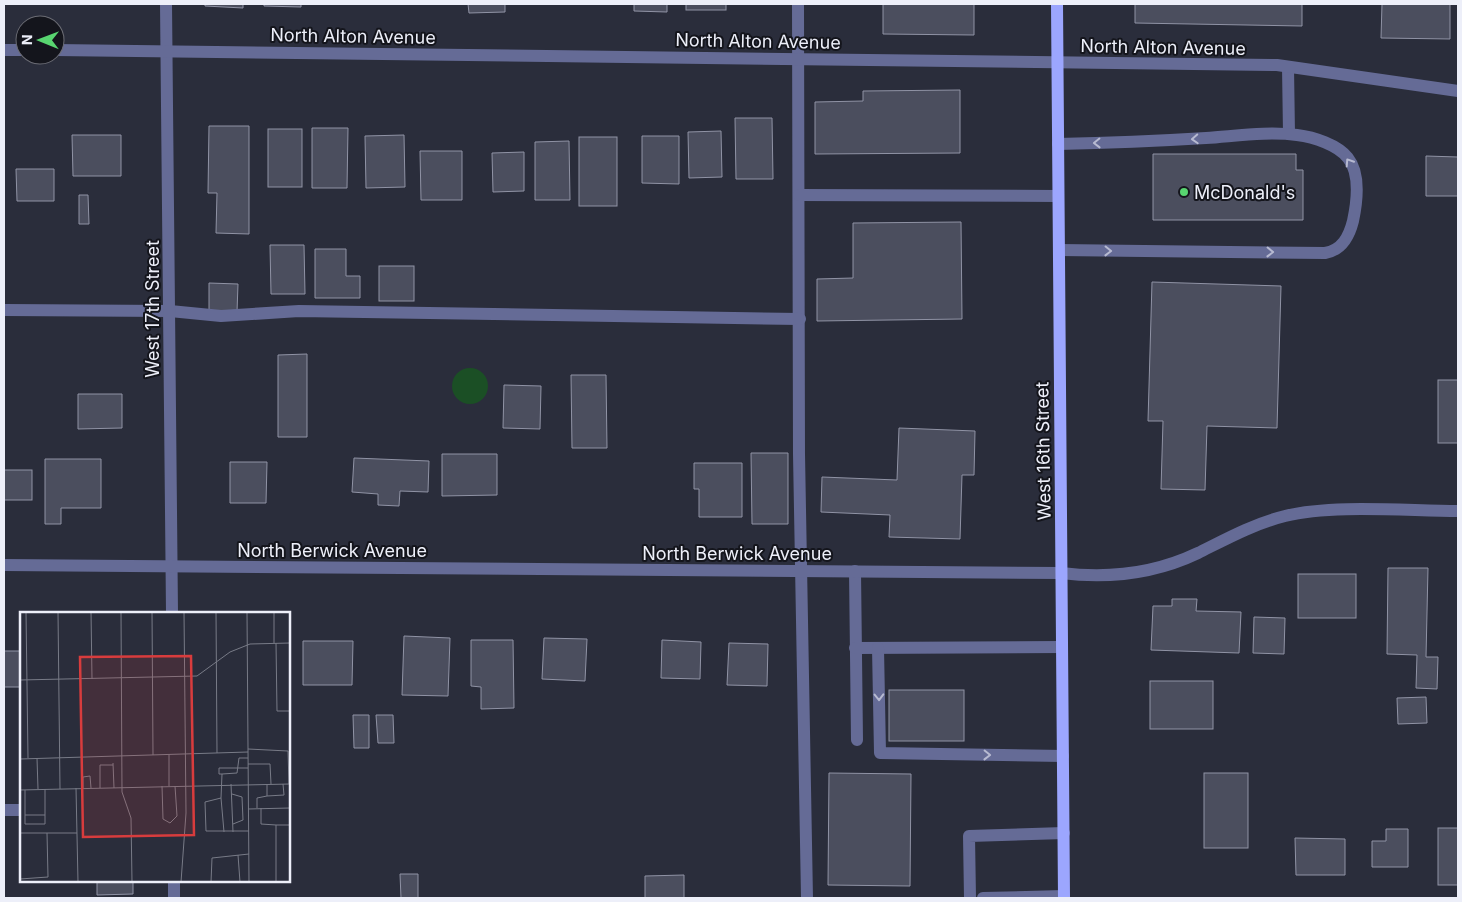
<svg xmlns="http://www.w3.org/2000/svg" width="1462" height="902" font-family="Inter,sans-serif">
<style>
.water{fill:#1b4f25}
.building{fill:#4b4e5e;stroke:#9093a5}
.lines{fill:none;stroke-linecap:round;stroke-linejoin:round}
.lane{stroke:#656b96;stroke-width:12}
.street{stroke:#656b96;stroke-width:12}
.primary{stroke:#9ca6fe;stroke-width:12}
.oneway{stroke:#b7bad1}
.poi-dot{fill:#58d570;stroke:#14151c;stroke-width:2}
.labels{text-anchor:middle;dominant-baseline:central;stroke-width:4;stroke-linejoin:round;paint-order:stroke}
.street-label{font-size:18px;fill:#edeff9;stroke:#14151c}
.poi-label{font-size:18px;fill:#edeff9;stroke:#14151c;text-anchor:start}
.inset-road{fill:none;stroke:#787b87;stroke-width:1}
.view{fill:#d83c3d;fill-opacity:0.15;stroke:#d83c3d;stroke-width:2.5}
.inset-edge{fill:none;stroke:#edeff9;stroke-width:2.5}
</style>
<rect width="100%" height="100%" fill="#2a2d3b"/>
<circle class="water" cx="470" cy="386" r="18"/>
<g class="building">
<path d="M 205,4 L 243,4 L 243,8 L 205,6 Z"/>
<path d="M 264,4 L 301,4 L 301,7 L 264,6 Z"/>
<path d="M 468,4 L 505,4 L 505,12 L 469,13 Z"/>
<path d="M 634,4 L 667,4 L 667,12 L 634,11 Z"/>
<rect x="686" y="4" width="40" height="6"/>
<path d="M 883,4 L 974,4 L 974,35 L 883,34 Z"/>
<path d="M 1135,4 L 1302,4 L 1302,26 L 1135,23 Z"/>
<path d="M 1382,4 L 1450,4 L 1450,39 L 1381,38 Z"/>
<path d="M 960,90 L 960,153 L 815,154 L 815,102 L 863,101 L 863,91 Z"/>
<path d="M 735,118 L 772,118 L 773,179 L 736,179 Z"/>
<path d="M 209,126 L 249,126 L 249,234 L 216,233 L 217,193 L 208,193 Z"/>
<path d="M 312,128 L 348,128 L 347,188 L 312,188 Z"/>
<rect x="268" y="129" width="34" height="58"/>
<path d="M 721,131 L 722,177 L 689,178 L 688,132 Z"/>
<path d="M 72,135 L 121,135 L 121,176 L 73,176 Z"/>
<path d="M 404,135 L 405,187 L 366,188 L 365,136 Z"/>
<path d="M 642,136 L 679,136 L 679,184 L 642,183 Z"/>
<rect x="579" y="137" width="38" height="69"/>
<path d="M 569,141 L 570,200 L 535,200 L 535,142 Z"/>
<path d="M 420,151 L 462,151 L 462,200 L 421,200 Z"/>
<path d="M 524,152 L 524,191 L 493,192 L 492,153 Z"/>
<path d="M 1153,154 L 1296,154 L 1296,170 L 1303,170 L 1303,220 L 1153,220 Z"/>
<path d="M 1426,156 L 1458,157 L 1458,196 L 1426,196 Z"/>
<path d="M 16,169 L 54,169 L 54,201 L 17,201 Z"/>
<path d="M 79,195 L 88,195 L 89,224 L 79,224 Z"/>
<path d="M 961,222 L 962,319 L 817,321 L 817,279 L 853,278 L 853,223 Z"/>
<path d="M 270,245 L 304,245 L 305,294 L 271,294 Z"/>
<path d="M 315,249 L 346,249 L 346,276 L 360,276 L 360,298 L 315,298 Z"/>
<rect x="379" y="266" width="35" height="35"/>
<path d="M 1152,282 L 1281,286 L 1277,428 L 1207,426 L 1205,490 L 1161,489 L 1163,421 L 1148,421 Z"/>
<path d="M 209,283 L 238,284 L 237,312 L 209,311 Z"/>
<path d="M 307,354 L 307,437 L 278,437 L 278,355 Z"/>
<path d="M 571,375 L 606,375 L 607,448 L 572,448 Z"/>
<rect x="1438" y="380" width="20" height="63"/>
<path d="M 504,385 L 541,386 L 540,429 L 503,428 Z"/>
<path d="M 78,394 L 122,394 L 122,428 L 78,429 Z"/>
<path d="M 899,428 L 975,431 L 974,475 L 962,475 L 960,539 L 889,537 L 890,515 L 821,512 L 822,477 L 897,480 Z"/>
<path d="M 751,453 L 788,453 L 788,524 L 752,524 Z"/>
<path d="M 442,454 L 497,454 L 497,495 L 442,496 Z"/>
<path d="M 354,458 L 429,461 L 428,492 L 400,491 L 399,506 L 378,505 L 378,494 L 352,492 Z"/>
<path d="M 45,459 L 101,459 L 101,508 L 61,508 L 61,524 L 45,524 Z"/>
<path d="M 230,462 L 267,462 L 266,503 L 230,503 Z"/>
<path d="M 694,463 L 742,463 L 742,517 L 699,517 L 699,489 L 694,489 Z"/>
<rect x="4" y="470" width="28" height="30"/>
<path d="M 1388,568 L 1428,568 L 1426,657 L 1438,657 L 1437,689 L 1416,688 L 1417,655 L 1387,654 Z"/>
<rect x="1298" y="574" width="58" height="44"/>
<path d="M 1172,599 L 1197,599 L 1196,611 L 1241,612 L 1239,653 L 1151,650 L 1153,606 L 1172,606 Z"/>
<path d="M 1254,617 L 1285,618 L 1284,654 L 1253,653 Z"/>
<path d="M 404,636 L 450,638 L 448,696 L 402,695 Z"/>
<path d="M 544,638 L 587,639 L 585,681 L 542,679 Z"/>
<path d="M 471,640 L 513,640 L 514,708 L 481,709 L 481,687 L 471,686 Z"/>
<path d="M 662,640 L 701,642 L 700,679 L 661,678 Z"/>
<path d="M 303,641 L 353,641 L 352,685 L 303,685 Z"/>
<path d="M 729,643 L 768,644 L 767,686 L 727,685 Z"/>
<rect x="4" y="651" width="17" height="36"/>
<rect x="1150" y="681" width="63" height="48"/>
<rect x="889" y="690" width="75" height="51"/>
<path d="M 1426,697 L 1427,723 L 1398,724 L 1397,698 Z"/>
<path d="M 353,715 L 369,715 L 369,748 L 354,748 Z"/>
<path d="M 376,715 L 393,715 L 394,743 L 378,743 Z"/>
<path d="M 829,773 L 911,774 L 910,886 L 828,885 Z"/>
<rect x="1204" y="773" width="44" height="75"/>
<rect x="1438" y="828" width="20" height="57"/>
<path d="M 1386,829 L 1408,829 L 1408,867 L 1372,867 L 1372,841 L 1386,841 Z"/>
<path d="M 1295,838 L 1345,839 L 1345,875 L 1296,875 Z"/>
<path d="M 400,874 L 418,874 L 418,898 L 401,898 Z"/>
<path d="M 684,875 L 684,898 L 645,898 L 645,876 Z"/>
<path d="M 97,881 L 133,881 L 133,894 L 97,895 Z"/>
</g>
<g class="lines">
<g class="lane">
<path d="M 798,4 L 799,454 L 807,898"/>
<path d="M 1288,67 L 1289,134"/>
<path d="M 1058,144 C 1107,143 1157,141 1206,138 C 1236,136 1268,131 1297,135 C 1314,137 1338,145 1348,158 C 1361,174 1357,202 1353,221 C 1349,237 1342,250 1325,253 L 1059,250"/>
<path d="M 799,195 L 1058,196"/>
<path d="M 4,310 L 170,311 L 221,316 L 299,311 L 800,319"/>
<path d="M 855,571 L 857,740"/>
<path d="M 855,648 L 1062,647"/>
<path d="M 878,648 L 880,753 L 1063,756"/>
<path d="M 4,810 L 21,810"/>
<path d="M 970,898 L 969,836 L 1064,833"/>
<path d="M 983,898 L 1064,896"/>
</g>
<g class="street">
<path d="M 166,4 L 172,613"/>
<path d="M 4,50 L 25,50"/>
<path d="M 55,50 L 1277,65 L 1458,91"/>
<path d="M 4,565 L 1061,573 C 1109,579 1154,574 1198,553 C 1226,539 1253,524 1285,516 C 1333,504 1407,511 1458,511"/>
<path d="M 174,881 L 174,898"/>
</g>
<path class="primary" d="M 1057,4 L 1064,898"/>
</g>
<defs><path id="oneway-chevron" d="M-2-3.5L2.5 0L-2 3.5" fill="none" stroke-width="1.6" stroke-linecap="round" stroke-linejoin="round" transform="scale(1.25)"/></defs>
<g class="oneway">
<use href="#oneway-chevron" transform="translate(1195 139) rotate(177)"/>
<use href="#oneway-chevron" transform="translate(1097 143) rotate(179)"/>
<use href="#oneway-chevron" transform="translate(1349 162) rotate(-123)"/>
<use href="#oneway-chevron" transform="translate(1108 251) rotate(1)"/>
<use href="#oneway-chevron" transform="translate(1270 252) rotate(1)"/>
<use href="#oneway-chevron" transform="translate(879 697) rotate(89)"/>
<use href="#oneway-chevron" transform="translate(987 755) rotate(1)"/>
</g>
<circle class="poi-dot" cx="1184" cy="192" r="5"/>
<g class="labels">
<g class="street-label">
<text transform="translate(353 36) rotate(1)">North Alton Avenue</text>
<text transform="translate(758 41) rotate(1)">North Alton Avenue</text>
<text transform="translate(1163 47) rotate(1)">North Alton Avenue</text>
<text transform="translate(152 309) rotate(-90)">West 17th Street</text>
<text transform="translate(1043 451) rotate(-91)">West 16th Street</text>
<text x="332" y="550">North Berwick Avenue</text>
<text x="737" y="553">North Berwick Avenue</text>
</g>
<g class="poi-label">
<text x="1194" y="192">McDonald's</text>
</g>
</g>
<g transform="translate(20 612)">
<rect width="270" height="270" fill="#2a2d3b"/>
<path class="inset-road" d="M 6,0 L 8,146M 38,0 L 40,177M 71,0 L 72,67M 101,0 L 102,180 L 111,206 L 112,270M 132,0 L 133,143M 196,0 L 197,141M 227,0 L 229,270M 254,0 L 254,31M 256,31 L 257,99 L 270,99M 0,68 L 177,64 L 210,40 L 230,32 L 270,31M 228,137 L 268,139 L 269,172M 149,142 L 149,174M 17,146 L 18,177M 228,146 L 219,146 L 217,161 L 202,162 L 201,186 L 185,190 L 186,219 L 229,219M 0,147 L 228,140M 93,151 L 94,176M 228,152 L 250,152 L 251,172M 202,162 L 199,162 L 199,156 L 228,156M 211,172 L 213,220M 247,172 L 247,184 L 264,183 L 263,172M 142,174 L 143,207 L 150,211 L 157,204 L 155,174M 56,176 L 58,270M 63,176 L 63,165 L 70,164 L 71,176M 80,176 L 80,153 L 93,153M 0,178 L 270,172M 5,178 L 5,203 L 25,203 L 25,177M 212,182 L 222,185 L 223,208 L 213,212M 201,186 L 204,220M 237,196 L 237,186 L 247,184M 241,196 L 241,212 L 256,213M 228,197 L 270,196M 5,203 L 5,212 L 25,212 L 25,203M 0,221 L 57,221M 218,243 L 220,270M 0,267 L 28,265 L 27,221M 161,270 L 166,201 L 164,0M 191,270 L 192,246 L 229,242M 256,270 L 256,213 L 270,213"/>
<path class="view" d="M 171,44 L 174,223 L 63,225 L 60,45 Z"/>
<rect width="270" height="270" class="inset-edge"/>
</g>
<rect width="1462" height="902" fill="none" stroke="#edeff9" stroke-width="10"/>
<g transform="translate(40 40) rotate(271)"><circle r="24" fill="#14151c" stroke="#6b6c74"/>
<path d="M0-4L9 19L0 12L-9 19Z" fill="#58d570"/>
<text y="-8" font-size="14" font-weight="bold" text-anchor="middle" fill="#edeff9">N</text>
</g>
</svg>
